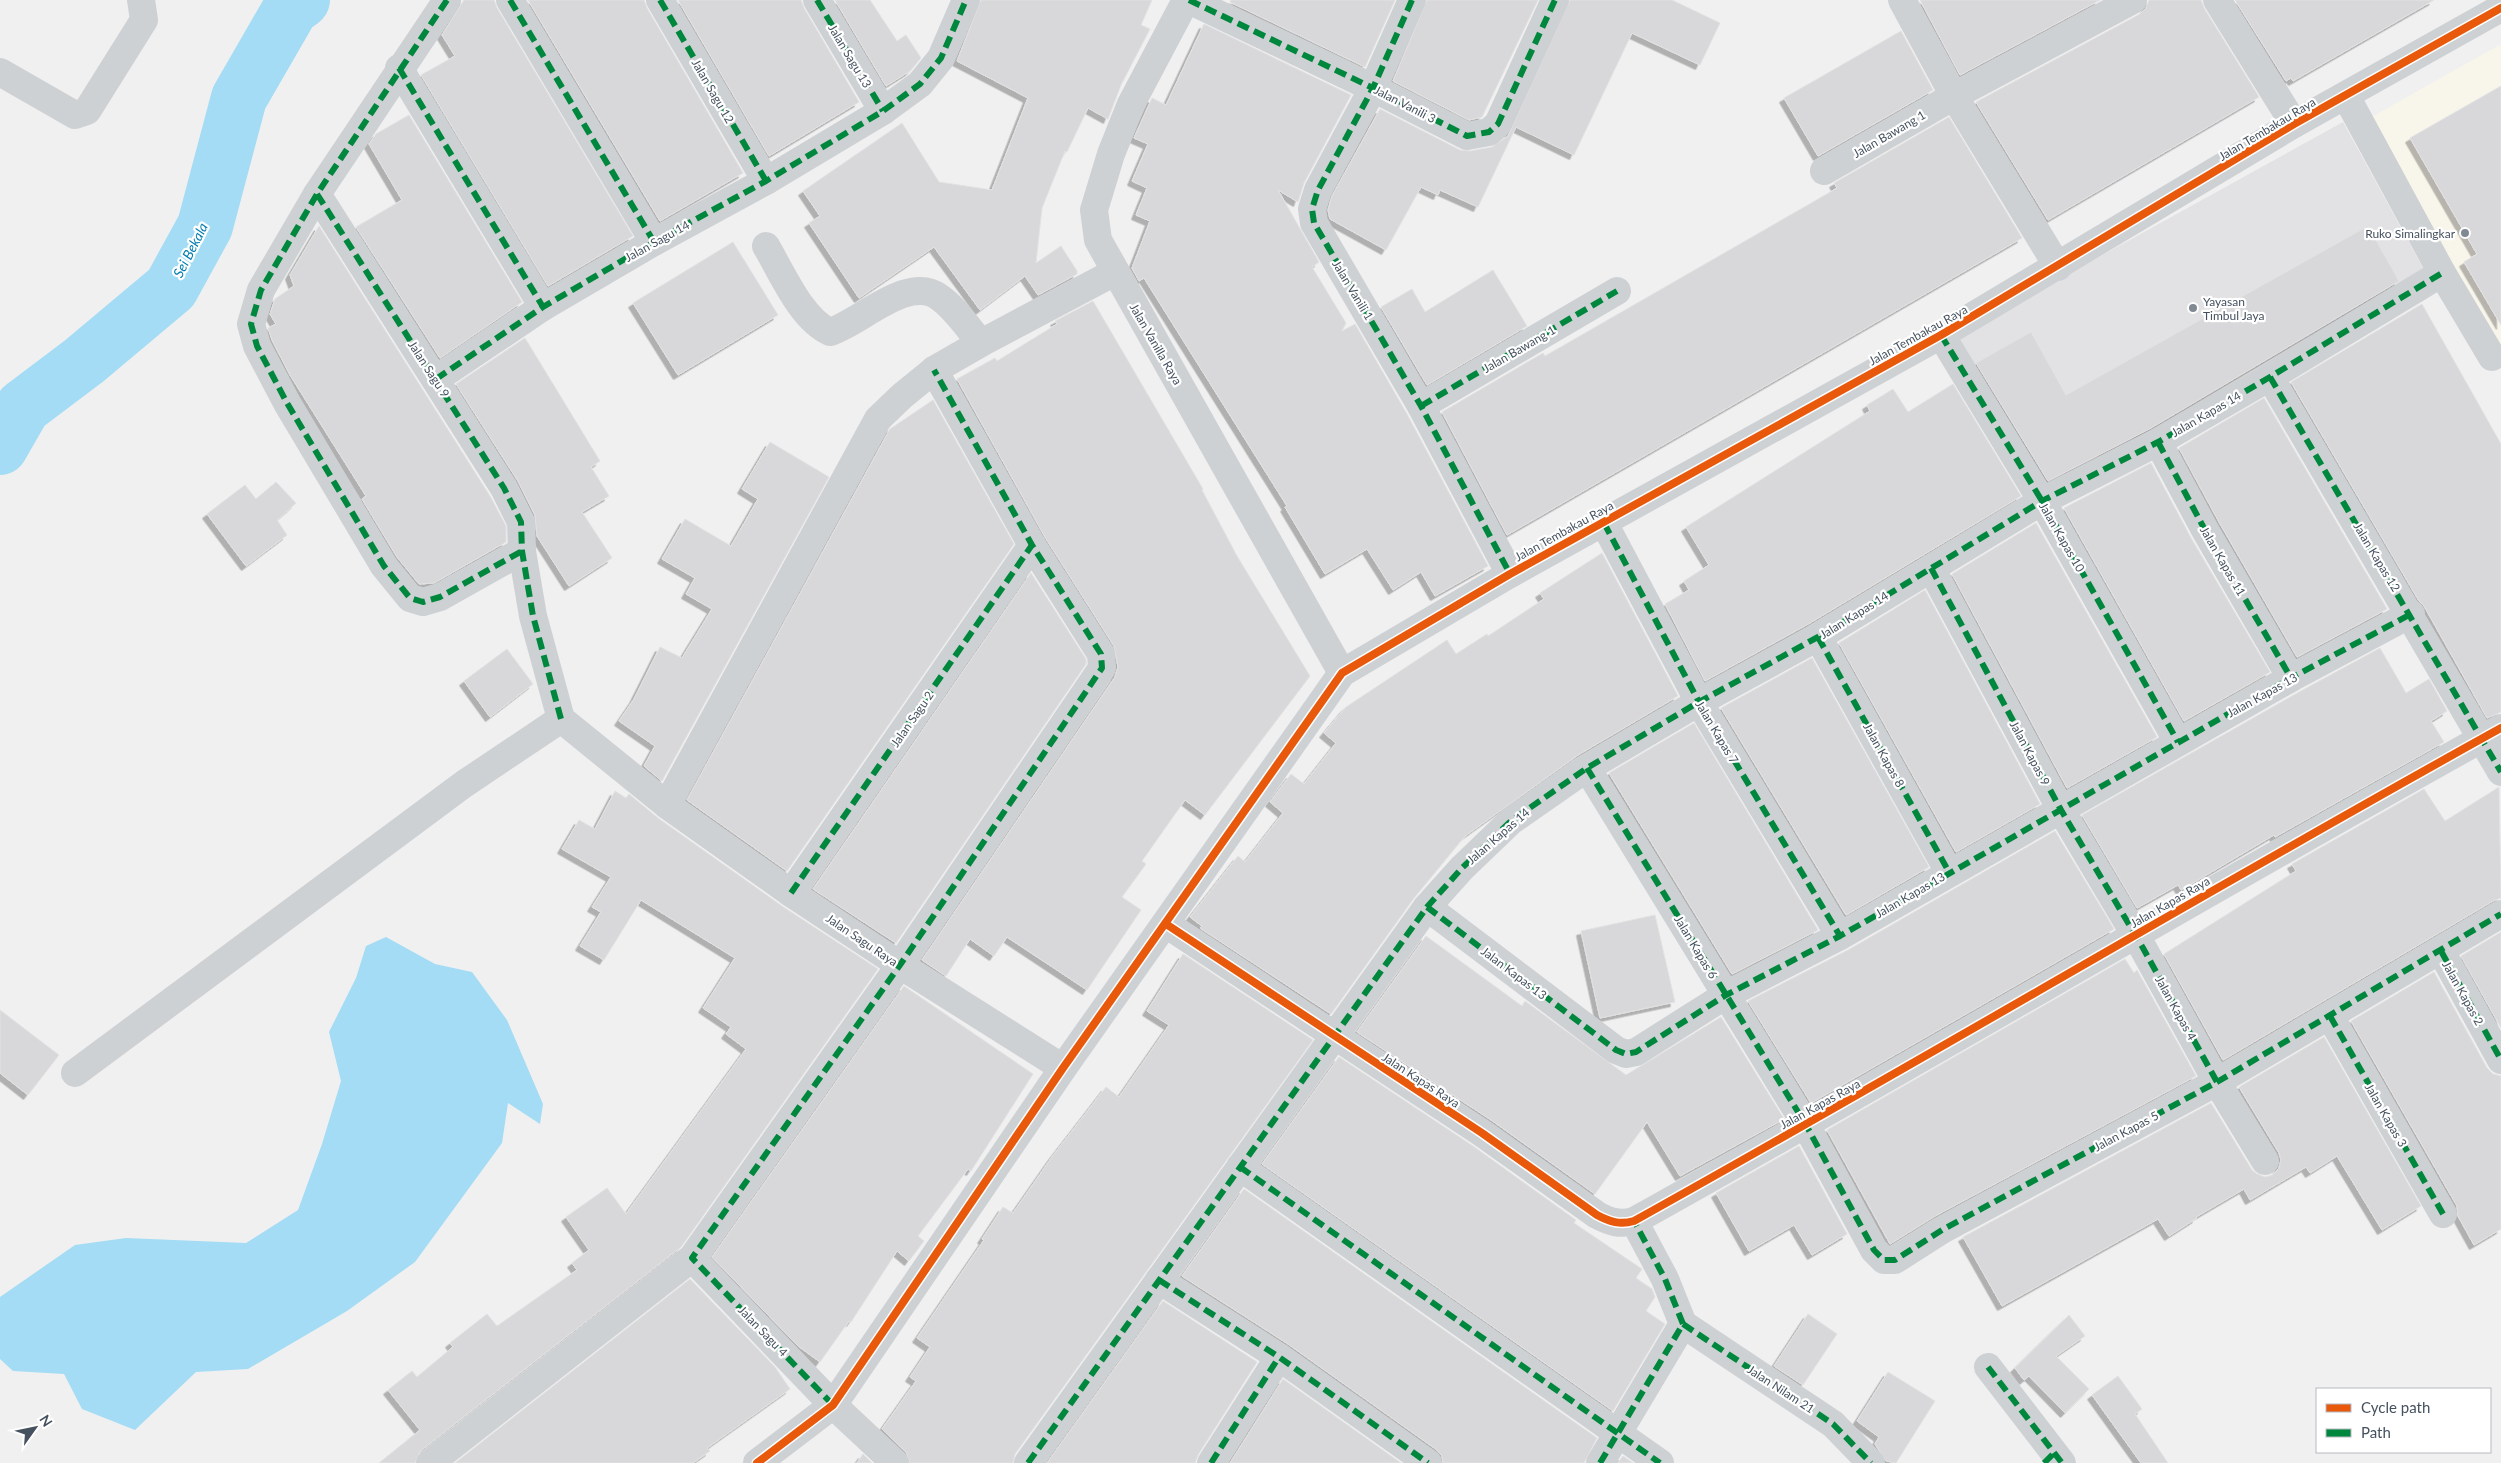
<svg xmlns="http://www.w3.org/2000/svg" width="2501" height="1463" font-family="Lato,sans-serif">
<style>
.commercial{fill:#f8f5eb}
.education{fill:#e2e1e3}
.water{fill:#a3dcf4}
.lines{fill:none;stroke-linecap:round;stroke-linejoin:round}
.river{stroke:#a3dcf4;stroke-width:56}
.building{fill:#d8d8db;stroke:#e2e2e3;filter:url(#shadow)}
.minor{stroke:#ced1d4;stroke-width:28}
.quiet{stroke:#00873e;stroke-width:6;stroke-dasharray:12 6;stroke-linecap:butt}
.cycleway-casing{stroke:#fff;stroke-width:11}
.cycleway{stroke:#e8590c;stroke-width:8}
.poi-dot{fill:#818992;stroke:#fff;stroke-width:2}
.labels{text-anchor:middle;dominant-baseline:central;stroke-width:4.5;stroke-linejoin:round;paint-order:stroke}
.street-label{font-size:12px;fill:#45515f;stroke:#fff}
.poi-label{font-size:12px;fill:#45515f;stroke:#fff;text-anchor:end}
.water-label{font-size:14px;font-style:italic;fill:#017caf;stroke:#fff}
</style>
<defs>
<filter id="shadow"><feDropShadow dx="-4.5" dy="4.5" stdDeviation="0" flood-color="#0004"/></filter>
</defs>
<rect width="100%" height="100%" fill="#f1f0f0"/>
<path class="commercial" d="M 2501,44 L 2501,346 L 2494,350 L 2368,119 Z"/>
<path class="education" d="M 2343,122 L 2429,279 L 2043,493 L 1956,336 Z"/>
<path class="water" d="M 386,937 L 435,964 L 472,972 L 507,1020 L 543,1104 L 540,1124 L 508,1103 L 502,1143 L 415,1262 L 347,1311 L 248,1369 L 196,1372 L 135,1430 L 82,1409 L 64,1374 L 13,1371 L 0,1359 L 0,1297 L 75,1245 L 126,1238 L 246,1243 L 298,1210 L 322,1144 L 341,1081 L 329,1032 L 356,978 L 366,946 Z"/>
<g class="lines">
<path class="river" d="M 0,447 L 23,407 L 84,361 L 171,288 L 205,226 L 239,98 L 291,8 L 302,0"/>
</g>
<g class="building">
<path d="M 464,0 L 494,0 L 497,8 L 633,236 L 548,286 L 421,75 L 455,56 L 442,35 Z"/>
<path d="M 528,0 L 644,0 L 647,8 L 743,173 L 660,221 Z"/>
<path d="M 678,0 L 801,0 L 804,8 L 859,102 L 769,156 Z"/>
<path d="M 835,0 L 870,0 L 897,41 L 906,35 L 921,58 L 910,71 L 886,86 Z"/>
<path d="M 981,0 L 1152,0 L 1141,25 L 1150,29 L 1121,85 L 1108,119 L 1088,108 L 1067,152 L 1065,151 L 1042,208 L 1036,263 L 1061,246 L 1077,271 L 1077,274 L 1038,295 L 1025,276 L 980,310 L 934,247 L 859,298 L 809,223 L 820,216 L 803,191 L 902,123 L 939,182 L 992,190 L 1028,98 L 957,61 Z"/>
<path d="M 1231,0 L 1395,0 L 1365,67 L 1230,2 Z"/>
<path d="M 1427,0 L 1538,0 L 1482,117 L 1469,120 L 1393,81 Z"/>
<path d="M 1570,0 L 1672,0 L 1720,23 L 1700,65 L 1632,33 L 1574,155 L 1516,127 L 1478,207 L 1440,190 L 1438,195 L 1421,187 L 1386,250 L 1330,219 L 1328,210 L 1332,196 L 1380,109 L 1460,150 L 1470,151 L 1492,147 L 1508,136 Z"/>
<path d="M 1920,0 L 2100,0 L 1960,75 Z"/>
<path d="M 2149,0 L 2201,0 L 2204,8 L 2259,97 L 2048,220 L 1976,102 L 2140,14 L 2146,8 Z"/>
<path d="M 2235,0 L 2434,0 L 2293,81 L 2291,78 L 2286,81 Z"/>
<path d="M 1204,24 L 1351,95 L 1304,183 L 1298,202 L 1278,190 L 1319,262 L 1312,267 L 1346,323 L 1342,331 L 1355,324 L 1407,414 L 1488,566 L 1435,596 L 1421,572 L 1393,590 L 1367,549 L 1325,574 L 1285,507 L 1287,506 L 1144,278 L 1139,281 L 1132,268 L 1150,221 L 1136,215 L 1147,188 L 1132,181 L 1148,144 L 1134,138 L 1152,98 L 1166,105 Z"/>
<path d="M 1901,31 L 1933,90 L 1818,156 L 1784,98 Z"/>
<path d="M 2501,86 L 2501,325 L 2464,262 L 2477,254 L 2410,138 Z"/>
<path d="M 409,115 L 522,302 L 440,358 L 356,227 L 402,200 L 369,144 L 376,134 Z"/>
<path d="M 1949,117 L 2022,238 L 1507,535 L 1442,412 L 1543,353 L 1545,356 L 1813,202 L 1837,188 L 1834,183 Z"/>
<path d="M 319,226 L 490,496 L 506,526 L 506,542 L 434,583 L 419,584 L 397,557 L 362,499 L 366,496 L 290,375 L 272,340 L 268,328 L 276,324 L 270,314 L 275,299 L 294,286 L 290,275 Z"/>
<path d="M 2368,226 L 2399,281 L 2151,428 L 2048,481 L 1976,363 L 2031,332 L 2066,395 Z"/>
<path d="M 733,242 L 778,315 L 678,375 L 633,303 Z"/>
<path d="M 1493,270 L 1527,326 L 1427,385 L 1381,307 L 1412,289 L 1425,312 Z"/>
<path d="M 1093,301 L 1203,489 L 1202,490 L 1237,556 L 1310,676 L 1205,815 L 1185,800 L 1142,861 L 1146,864 L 1122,897 L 1141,910 L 1087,990 L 1007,937 L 994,956 L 970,939 L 946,976 L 922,960 L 1115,677 L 1118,667 L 1114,646 L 1045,537 L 957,379 L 995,358 L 997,361 L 1057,324 L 1055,321 Z"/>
<path d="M 2422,304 L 2501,444 L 2501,712 L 2487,718 L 2424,606 L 2419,601 L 2291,382 Z"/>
<path d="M 525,338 L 600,461 L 591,467 L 609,496 L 582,512 L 612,558 L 569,586 L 537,536 L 535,515 L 518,481 L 456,384 Z"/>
<path d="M 1953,384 L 2021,496 L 1810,623 L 1705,681 L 1665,604 L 1689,590 L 1684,581 L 1709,565 L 1686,527 L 1870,411 L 1867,405 L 1893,389 L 1908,412 Z"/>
<path d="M 2264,398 L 2387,609 L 2297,657 L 2219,522 L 2179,448 Z"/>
<path d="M 933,400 L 1014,544 L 787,871 L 687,800 L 890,429 Z"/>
<path d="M 770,442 L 829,477 L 662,781 L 644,766 L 655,746 L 619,721 L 634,699 L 660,647 L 682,658 L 712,609 L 686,594 L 695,578 L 662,559 L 685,519 L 731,546 L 758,499 L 742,489 Z"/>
<path d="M 2151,463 L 2191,538 L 2270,672 L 2184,721 L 2064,508 Z"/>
<path d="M 276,482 L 296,503 L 277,520 L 287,535 L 246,566 L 207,514 L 245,485 L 256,499 Z"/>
<path d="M 2036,523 L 2157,737 L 2067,788 L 1952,574 Z"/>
<path d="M 1602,553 L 1678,696 L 1578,755 L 1465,836 L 1414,898 L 1331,1014 L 1200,928 L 1202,926 L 1190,917 L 1238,856 L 1245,862 L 1283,813 L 1270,802 L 1291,774 L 1304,784 L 1336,743 L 1324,733 L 1346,707 L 1447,640 L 1456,654 L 1487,634 L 1488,636 L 1544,599 L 1540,593 Z"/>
<path d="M 1031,573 L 1086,659 L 1086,664 L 896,943 L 813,889 Z"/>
<path d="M 1925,590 L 2040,804 L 1956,852 L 1839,643 Z"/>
<path d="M 2380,648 L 2406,693 L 2429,679 L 2447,711 L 2431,721 L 2444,742 L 2275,837 L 2274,835 L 2181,890 L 2178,885 L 2137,908 L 2082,815 L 2299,692 Z"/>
<path d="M 507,649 L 533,684 L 490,717 L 464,681 Z"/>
<path d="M 1812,658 L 1929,867 L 1846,915 L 1721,708 Z"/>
<path d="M 1694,723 L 1818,930 L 1732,974 L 1609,773 Z"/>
<path d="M 2499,787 L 2501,898 L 2493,901 L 2223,1060 L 2164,954 L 2296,871 L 2292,864 L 2424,789 L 2445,821 Z"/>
<path d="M 615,791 L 626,798 L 629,794 L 658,818 L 782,906 L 878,969 L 681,1247 L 420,1451 L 415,1463 L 379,1463 L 420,1430 L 388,1390 L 412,1371 L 417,1377 L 453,1347 L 450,1343 L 487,1314 L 497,1326 L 577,1270 L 572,1263 L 589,1250 L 566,1217 L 607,1188 L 626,1214 L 746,1049 L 726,1034 L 731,1027 L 703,1008 L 735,958 L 641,900 L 604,960 L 580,946 L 601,912 L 592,907 L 611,877 L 562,849 L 579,820 L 595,829 Z"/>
<path d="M 2055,831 L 2114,929 L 1811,1103 L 1748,1001 L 1848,950 Z"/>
<path d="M 1655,915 L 1675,1002 L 1600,1018 L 1581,931 Z"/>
<path d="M 2501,932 L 2501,1028 L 2461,956 Z"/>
<path d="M 1426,936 L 1522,1006 L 1525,1001 L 1626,1075 L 1721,1017 L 1784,1119 L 1680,1176 L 1647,1122 L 1595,1194 L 1491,1120 L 1357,1032 Z"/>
<path d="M 1183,954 L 1313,1040 L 1015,1454 L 1013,1463 L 910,1463 L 906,1452 L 882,1429 L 916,1381 L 910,1377 L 930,1347 L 917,1338 L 984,1240 L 982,1239 L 1003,1207 L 1013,1213 L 1052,1157 L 1106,1087 L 1119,1097 L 1169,1025 L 1147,1011 Z"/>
<path d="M 2125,959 L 2134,973 L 2137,970 L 2196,1076 L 1935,1216 L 1890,1244 L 1827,1130 Z"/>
<path d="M 2434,972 L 2487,1068 L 2493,1074 L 2501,1076 L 2501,1229 L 2474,1245 L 2458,1216 L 2457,1206 L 2351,1021 Z"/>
<path d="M 904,986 L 1033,1074 L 971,1171 L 968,1169 L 918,1236 L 924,1241 L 909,1261 L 897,1251 L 851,1322 L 849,1321 L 820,1362 L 798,1346 L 712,1257 Z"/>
<path d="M 0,1010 L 59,1055 L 28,1095 L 0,1073 Z"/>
<path d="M 2324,1037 L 2421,1206 L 2382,1230 L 2337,1156 L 2310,1173 L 2306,1167 L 2250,1200 L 2244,1189 L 2196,1217 L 2197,1218 L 2169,1236 L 2158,1219 L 2002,1306 L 1963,1237 L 2211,1103 L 2252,1170 L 2257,1174 L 2265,1177 L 2273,1175 L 2279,1168 L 2281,1160 L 2279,1153 L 2239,1087 Z"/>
<path d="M 1339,1057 L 1473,1146 L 1576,1220 L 1574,1223 L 1642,1269 L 1636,1278 L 1652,1289 L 1655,1297 L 1646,1311 L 1665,1324 L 1613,1411 L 1262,1164 Z"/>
<path d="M 1799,1146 L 1847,1234 L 1812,1255 L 1794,1225 L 1749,1251 L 1716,1193 Z"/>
<path d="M 1244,1189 L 1597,1438 L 1584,1463 L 1443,1463 L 1442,1456 L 1437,1450 L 1288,1344 L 1182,1276 Z"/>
<path d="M 690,1279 L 775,1367 L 790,1389 L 707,1448 L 710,1451 L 693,1463 L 455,1463 Z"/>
<path d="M 1163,1301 L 1257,1362 L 1198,1455 L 1195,1463 L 1047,1463 Z"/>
<path d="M 1808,1314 L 1837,1334 L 1803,1385 L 1774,1366 Z"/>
<path d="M 2069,1315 L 2085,1336 L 2056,1356 L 2089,1389 L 2065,1413 L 2029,1376 L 2024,1380 L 2015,1368 Z"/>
<path d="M 1888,1372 L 1935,1401 L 1896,1463 L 1886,1461 L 1875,1444 L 1879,1437 L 1857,1421 Z"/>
<path d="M 2118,1376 L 2142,1409 L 2135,1414 L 2168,1463 L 2141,1463 L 2092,1395 Z"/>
<path d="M 1283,1379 L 1401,1463 L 1230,1463 Z"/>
<path d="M 863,1454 L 872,1463 L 857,1463 Z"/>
<path d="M 1623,1456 L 1633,1463 L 1618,1463 Z"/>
</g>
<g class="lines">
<g class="minor">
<path d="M 447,0 L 317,194 L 261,290 L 251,324 L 257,346 L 287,403 L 384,566 L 410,598 L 423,602 L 440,597 L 522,551"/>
<path d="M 510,0 L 654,242"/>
<path d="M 660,0 L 766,181"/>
<path d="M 817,0 L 883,111"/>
<path d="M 1186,0 L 1131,104 L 1111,154 L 1094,210 L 1098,240 L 1342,673"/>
<path d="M 1189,0 L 1373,88 L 1467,136 L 1489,132 L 1498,124 L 1555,0"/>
<path d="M 1412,0 L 1373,88 L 1318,190 L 1312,209 L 1314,223 L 1421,406 L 1510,574"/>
<path d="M 1902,0 L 1954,96 L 2058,267"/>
<path d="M 2217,0 L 2294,124"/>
<path d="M 399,68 L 543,307"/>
<path d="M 0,72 L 75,115 L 87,111 L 144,20 L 141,0"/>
<path d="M 2346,96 L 2442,273 L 2492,357"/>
<path d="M 1824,171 L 1954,96 L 2133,0"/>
<path d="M 317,194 L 504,488 L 521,522 L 522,551 L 533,616 L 561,719 L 667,805 L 791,893 L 900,965 L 1063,1068"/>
<path d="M 766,246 C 782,273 801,319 830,332 C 860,323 908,274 939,297 C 955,308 968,328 981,343"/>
<path d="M 1941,335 L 2042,501 L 2178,742"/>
<path d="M 2270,377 L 2501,772"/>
<path d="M 436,379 L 543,307 L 654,242 L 766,181 L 883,111 L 920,84 L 941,58 L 966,0"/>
<path d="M 1421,406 L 1617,291"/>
<path d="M 2158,442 L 2205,530 L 2291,678"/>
<path d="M 1604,523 L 1699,702 L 1840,936"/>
<path d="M 1931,568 L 2061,810 L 2143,948 L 2217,1082 L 2265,1161"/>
<path d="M 1818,637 L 1949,872"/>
<path d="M 1587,768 L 1806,1125 L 1874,1250 L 1884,1260 L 1895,1260 L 1942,1230 L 2217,1082 L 2501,914"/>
<path d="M 667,805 L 878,419 L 902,396 L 934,370 L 981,343 L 1115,272"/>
<path d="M 791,893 L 1032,545"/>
<path d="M 1427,907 L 1616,1050 L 1626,1054 L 1636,1052 L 1726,995 L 1840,936 L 2291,678 L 2411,614"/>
<path d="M 1166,924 L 1482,1133 L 1597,1215 C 1610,1222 1620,1225 1634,1221 C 1925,1059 2210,889 2501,728"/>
<path d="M 2441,951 L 2501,1060"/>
<path d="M 2330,1016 L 2443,1214"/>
<path d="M 75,1073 L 464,784 L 561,719"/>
<path d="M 1240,1167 L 1660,1463"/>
<path d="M 692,1258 L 833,1405 L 895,1463"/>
<path d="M 1159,1280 L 1279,1357 L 1428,1463"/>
<path d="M 1683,1324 L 1833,1424 L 1871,1463"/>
<path d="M 1988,1367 L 2062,1463"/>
<path d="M 430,1463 L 692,1258 L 900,965 L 1102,668 L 1101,654 L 1032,545 L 934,370"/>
<path d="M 757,1463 L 833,1405 L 1063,1068 L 1342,673 L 1510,574 L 1941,335 L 2294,124 L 2501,8"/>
<path d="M 1028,1463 L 1427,907 L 1462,868 L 1511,821 L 1587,768 L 1699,702 L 1818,637 L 2042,501 L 2158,442 L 2270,377 L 2442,273"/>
<path d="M 1211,1463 L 1279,1357"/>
<path d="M 1600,1463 L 1683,1324 L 1665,1279 L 1634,1221"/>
</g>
<g class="quiet">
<path d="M 447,0 L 317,194 L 261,290 L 251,324 L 257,346 L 287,403 L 384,566 L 410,598 L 423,602 L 440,597 L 522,551"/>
<path d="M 510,0 L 654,242"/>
<path d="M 660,0 L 766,181"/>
<path d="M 817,0 L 883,111"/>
<path d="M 1189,0 L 1373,88 L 1467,136 L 1489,132 L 1498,124 L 1555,0"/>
<path d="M 1412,0 L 1373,88 L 1318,190 L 1312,209 L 1314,223 L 1421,406 L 1510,574"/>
<path d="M 399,68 L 543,307"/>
<path d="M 317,194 L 504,488 L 521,522 L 522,551 L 533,616 L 561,719"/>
<path d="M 1941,335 L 2042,501 L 2178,742"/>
<path d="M 2270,377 L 2501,772"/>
<path d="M 436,379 L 543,307 L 654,242 L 766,181 L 883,111 L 920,84 L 941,58 L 966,0"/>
<path d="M 1421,406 L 1617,291"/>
<path d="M 2158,442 L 2205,530 L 2291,678"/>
<path d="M 1604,523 L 1699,702 L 1840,936"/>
<path d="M 1931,568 L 2061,810 L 2143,948 L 2217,1082"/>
<path d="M 1818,637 L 1949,872"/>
<path d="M 1587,768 L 1806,1125 L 1874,1250 L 1884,1260 L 1895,1260 L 1942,1230 L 2217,1082 L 2501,914"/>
<path d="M 791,893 L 1032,545"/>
<path d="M 1427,907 L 1616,1050 L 1626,1054 L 1636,1052 L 1726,995 L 1840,936 L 2291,678 L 2411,614"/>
<path d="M 2441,951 L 2501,1060"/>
<path d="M 2330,1016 L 2443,1214"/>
<path d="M 1240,1167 L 1660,1463"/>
<path d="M 1159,1280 L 1279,1357 L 1428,1463"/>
<path d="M 1683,1324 L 1833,1424 L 1871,1463"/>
<path d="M 1988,1367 L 2062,1463"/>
<path d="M 833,1405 L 692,1258 L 900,965 L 1102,668 L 1101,654 L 1032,545 L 934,370"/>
<path d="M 1028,1463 L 1427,907 L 1462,868 L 1511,821 L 1587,768 L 1699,702 L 1818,637 L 2042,501 L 2158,442 L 2270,377 L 2442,273"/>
<path d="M 1211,1463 L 1279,1357"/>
<path d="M 1600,1463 L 1683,1324 L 1665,1279 L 1634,1221"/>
<path d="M 2044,1463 L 2055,1452"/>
</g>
<g class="cycleway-casing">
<g id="cycleway">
<path d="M 1166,924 L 1482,1133 L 1597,1215 C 1610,1222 1620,1225 1634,1221 C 1925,1059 2210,889 2501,728"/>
<path d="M 757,1463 L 833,1405 L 1063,1068 L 1342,673 L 1510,574 L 1941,335 L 2294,124 L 2501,8"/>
</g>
</g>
<use href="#cycleway" class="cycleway"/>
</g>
<g class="poi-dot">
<circle cx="2465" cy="233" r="5"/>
<circle cx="2193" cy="308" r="5"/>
</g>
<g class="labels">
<g class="street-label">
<text transform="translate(850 56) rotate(59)">Jalan Sagu 13</text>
<text transform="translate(713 91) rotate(60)">Jalan Sagu 12</text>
<text transform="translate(1405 104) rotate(27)">Jalan Vanili 3</text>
<text transform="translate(2267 129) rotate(-31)">Jalan Tembakau Raya</text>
<text transform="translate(1889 134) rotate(-30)">Jalan Bawang 1</text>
<text transform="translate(657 241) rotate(-29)">Jalan Sagu 14</text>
<text transform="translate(1353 290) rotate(59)">Jalan Vanili 1</text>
<text transform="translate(1918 335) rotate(-29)">Jalan Tembakau Raya</text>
<text transform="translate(1156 344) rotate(60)">Jalan Vanilla Raya</text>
<text transform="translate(1519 349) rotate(-30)">Jalan Bawang 1</text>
<text transform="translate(429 369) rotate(57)">Jalan Sagu 9</text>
<text transform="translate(2206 414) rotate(-30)">Jalan Kapas 14</text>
<text transform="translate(1564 531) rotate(-29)">Jalan Tembakau Raya</text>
<text transform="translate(2062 537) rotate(60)">Jalan Kapas 10</text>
<text transform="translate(2377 557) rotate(59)">Jalan Kapas 12</text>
<text transform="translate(2223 561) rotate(60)">Jalan Kapas 11</text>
<text transform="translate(1854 615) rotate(-32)">Jalan Kapas 14</text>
<text transform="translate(2262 695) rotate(-29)">Jalan Kapas 13</text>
<text transform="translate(912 719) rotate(-55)">Jalan Sagu 2</text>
<text transform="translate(1717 732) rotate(59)">Jalan Kapas 7</text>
<text transform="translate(2030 753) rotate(62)">Jalan Kapas 9</text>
<text transform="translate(1884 755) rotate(61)">Jalan Kapas 8</text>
<text transform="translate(1498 836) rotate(-41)">Jalan Kapas 14</text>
<text transform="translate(1910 895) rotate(-30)">Jalan Kapas 13</text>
<text transform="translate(2170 902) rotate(-30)">Jalan Kapas Raya</text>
<text transform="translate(862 940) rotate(34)">Jalan Sagu Raya</text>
<text transform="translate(1696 947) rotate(59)">Jalan Kapas 6</text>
<text transform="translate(1514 973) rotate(37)">Jalan Kapas 13</text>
<text transform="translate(2463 993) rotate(61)">Jalan Kapas 2</text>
<text transform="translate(2176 1008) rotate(61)">Jalan Kapas 4</text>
<text transform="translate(1421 1080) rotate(33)">Jalan Kapas Raya</text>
<text transform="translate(1820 1104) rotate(-29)">Jalan Kapas Raya</text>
<text transform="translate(2386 1115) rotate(60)">Jalan Kapas 3</text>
<text transform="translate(2126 1131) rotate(-28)">Jalan Kapas 5</text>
<text transform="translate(763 1331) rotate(46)">Jalan Sagu 4</text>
<text transform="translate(1781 1389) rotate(33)">Jalan Nilam 21</text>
</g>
<g class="poi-label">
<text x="2455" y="233">Ruko Simalingkar</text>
<text x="2203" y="301" text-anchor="start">Yayasan<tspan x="2203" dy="14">Timbul Jaya</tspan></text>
</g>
<g class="water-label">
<text transform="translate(190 250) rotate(-63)">Sei Bekala</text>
</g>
</g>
<rect x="2316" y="1388" width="175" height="65" fill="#ffffff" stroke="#b5b9bf"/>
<rect x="2326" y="1404" width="25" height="8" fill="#e8590c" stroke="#b5b9bf"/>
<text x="2361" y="1413" font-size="15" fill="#45515f">Cycle path</text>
<rect x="2326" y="1429" width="25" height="8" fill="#00873e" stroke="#b5b9bf"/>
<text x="2361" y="1438" font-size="15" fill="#45515f">Path</text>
<g transform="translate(35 1428) rotate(57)" stroke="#ffffff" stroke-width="4" paint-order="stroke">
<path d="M0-4L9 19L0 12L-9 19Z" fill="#45515f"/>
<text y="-8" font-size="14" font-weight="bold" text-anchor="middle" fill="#45515f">N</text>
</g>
</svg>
